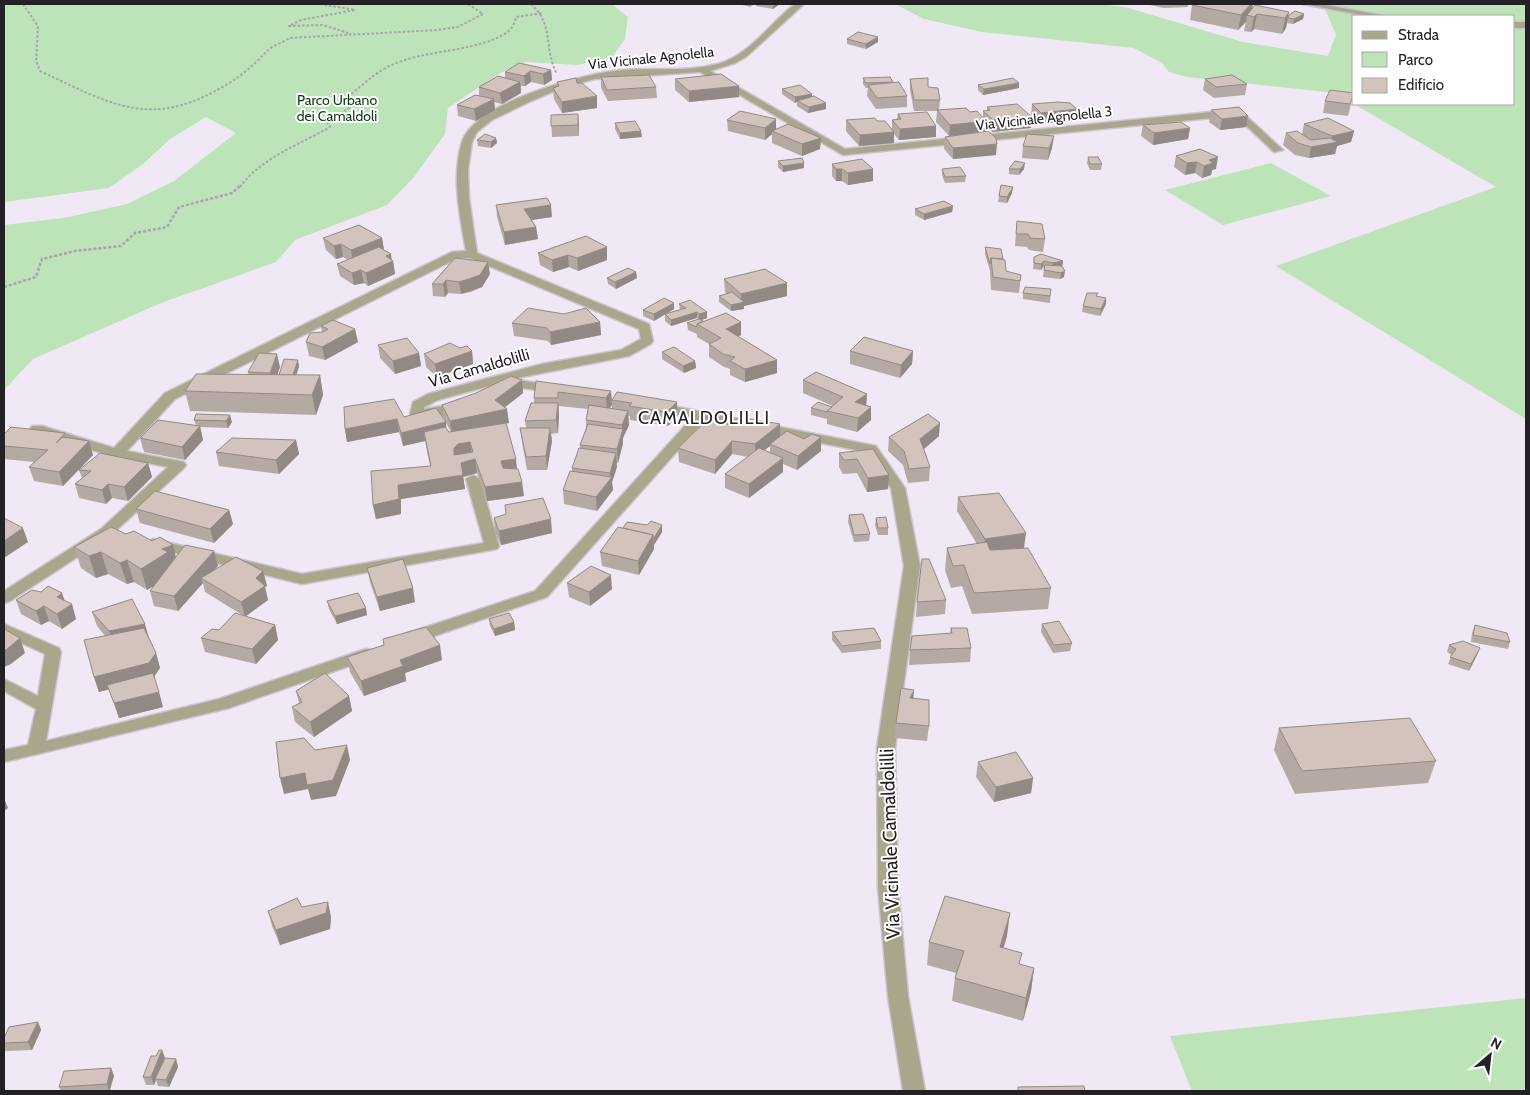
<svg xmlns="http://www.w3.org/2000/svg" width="1530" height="1095" font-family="Cabin,sans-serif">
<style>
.green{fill:#bde3b9}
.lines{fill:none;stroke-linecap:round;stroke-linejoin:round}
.minor-casing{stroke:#cbc4d0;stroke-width:3}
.path-far1{stroke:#a8a2ac;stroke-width:2;stroke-dasharray:2.5 2;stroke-linecap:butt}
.path{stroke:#a8a2ac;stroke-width:2.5;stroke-dasharray:3 2;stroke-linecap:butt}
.minor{fill:#aaa68c;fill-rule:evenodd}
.wall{fill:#b5a9a3;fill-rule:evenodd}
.shaded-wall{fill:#938984}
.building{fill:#d2c4bd;stroke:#938984;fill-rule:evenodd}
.labels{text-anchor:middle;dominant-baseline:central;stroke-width:4;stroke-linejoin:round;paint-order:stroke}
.far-street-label{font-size:14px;fill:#232125;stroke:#fff}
.far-park-label{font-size:14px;fill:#0d3a0c;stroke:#fff}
.street-label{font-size:16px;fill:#232125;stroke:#fff}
.neighbourhood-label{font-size:18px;letter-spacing:1px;fill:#232125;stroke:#fff}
.near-street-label{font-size:19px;fill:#232125;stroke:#fff}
</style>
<rect width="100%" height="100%" fill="#f0e8f5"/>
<g class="green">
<path d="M 4,4 L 612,4 L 628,17 L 625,39 L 613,56 L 578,65 L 526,62 L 500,73 L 448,108 L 445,134 L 414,177 L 387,205 L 295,240 L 276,262 L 161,303 L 33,359 L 4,390 L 4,225 L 64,218 L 127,204 L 174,181 L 236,133 L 206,117 L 170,139 L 143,164 L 109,188 L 4,202 Z"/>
<path d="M 895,4 L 1106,5 L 1125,7 L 1243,42 L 1328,56 L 1336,35 L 1323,4 L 1526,4 L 1526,419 L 1276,266 L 1496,187 L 1354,104 L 1514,104 L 1514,16 L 1354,16 L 1354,103 L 1336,93 L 1187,77 L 1169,72 L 1162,63 L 1134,48 L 982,32 L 924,19 Z"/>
<path d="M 1271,163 L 1331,196 L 1223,225 L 1165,190 Z"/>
<path d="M 1526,998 L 1526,1091 L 1192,1091 L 1170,1036 Z"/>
</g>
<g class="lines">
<g class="minor-casing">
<g id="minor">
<path d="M 795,4 L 804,4 L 746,57 L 735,63 L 710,71 L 845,149 L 1231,110 L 1244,114 L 1283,150 L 1274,152 L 1238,118 L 1231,116 L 843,155 L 700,72 L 595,79 L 564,87 L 531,101 L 492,120 L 477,132 L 472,142 L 468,170 L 469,198 L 477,253 L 649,324 L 653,341 L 651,344 L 629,356 L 512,379 L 561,387 L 563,390 L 561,393 L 514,387 L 503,392 L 498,391 L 496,388 L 507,381 L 438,400 L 424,407 L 424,409 C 433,408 460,402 466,403 L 468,406 C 458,417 426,420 412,417 L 410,414 L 413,402 L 428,394 L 542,364 L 621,350 L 641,339 L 639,329 L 470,258 L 458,258 L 175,399 L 127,451 L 184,462 L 186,465 L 184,468 L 111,535 L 10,601 L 4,603 L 4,591 L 101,529 L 168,467 L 112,456 L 32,432 L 30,429 L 32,426 L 42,426 L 114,448 L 165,393 L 452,252 L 466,251 C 460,216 451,177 462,142 C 475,102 585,73 623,70 C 654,68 687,72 718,64 C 750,55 770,23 795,4 Z"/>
<path d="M 1303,4 L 1321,4 L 1386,16 L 1367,16 Z"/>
<rect x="1514" y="22" width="12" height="6"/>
<path d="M 657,403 L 876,446 L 905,488 L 920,566 L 895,748 L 898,887 L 908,996 L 925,1091 L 903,1091 L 888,996 L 878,887 L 877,748 L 904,566 L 891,488 L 866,452 L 705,420 L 547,597 L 417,642 L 405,642 L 403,638 L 405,634 L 535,591 L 692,418 L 652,410 L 650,407 L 652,404 Z"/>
<path d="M 473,475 L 480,479 L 499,546 L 497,549 L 302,584 L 148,546 L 146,543 L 153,539 L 302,574 L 484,543 L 466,479 Z"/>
<path d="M 4,624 L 59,648 L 61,652 L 46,741 L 219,699 L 366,649 L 372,650 L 374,654 L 372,658 L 229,708 L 4,762 L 4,750 L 28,745 L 36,709 L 4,691 L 4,679 L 38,696 L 45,654 L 4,635 Z"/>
</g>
</g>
<g class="path-far1">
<path d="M 23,4 L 38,26 L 36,61 L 40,71 C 113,105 152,131 229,83 C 244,74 256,63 267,51 C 272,46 283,42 290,38 L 437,30 L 458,27 L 483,14 L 468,4"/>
<path d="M 320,4 L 355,10 L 301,20 L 289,26 L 323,25 L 351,34"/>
<path d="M 531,4 C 555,26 543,48 557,74"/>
<path d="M 240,187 C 262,157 299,145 330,127 L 327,122 L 349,108 L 343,104 L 344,100 C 357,90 370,77 384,69 C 418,49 467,54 503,35 C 511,31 514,25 516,17 L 543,13"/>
</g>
<path class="path" d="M 4,287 L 36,277 L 42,259 L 75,251 L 121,246 L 135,233 L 167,227 L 179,207 L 232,193 L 241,185"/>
<use href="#minor" class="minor"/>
</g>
<g class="wall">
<path d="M 738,4 L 753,4 L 753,5 L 750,7 Z"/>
<path d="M 756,4 L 780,4 L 773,9 L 756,6 Z"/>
<path d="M 1145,4 L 1188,4 L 1188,7 L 1164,8 Z"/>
<path d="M 1192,5 L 1253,8 L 1289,15 L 1304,14 L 1303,19 L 1293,24 L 1287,23 L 1286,28 L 1282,34 L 1254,29 L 1251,32 L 1244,31 L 1246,22 L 1238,30 L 1190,20 Z"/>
<path d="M 878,37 L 878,42 L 866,49 L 847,44 L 847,39 Z"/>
<path d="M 551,70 L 552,80 L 544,85 L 531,82 L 525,86 L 521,86 L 521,93 L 502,104 L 494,102 L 495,110 L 476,121 L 458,116 L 457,105 L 479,96 L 479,87 L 505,78 L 505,72 Z"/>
<path d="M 601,77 L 656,87 L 657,98 L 608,101 L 601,88 Z"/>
<path d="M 863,78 L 893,82 L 893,83 L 907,96 L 907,107 L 876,109 L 867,96 L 868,88 L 866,88 L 863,84 Z"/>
<path d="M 675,79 L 739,97 L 689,102 L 675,90 Z"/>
<path d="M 910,79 L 928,87 L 940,100 L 939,110 L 970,112 L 983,117 L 983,111 L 987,111 L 987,107 L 1032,117 L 1031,128 L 992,132 L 986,126 L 985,132 L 996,155 L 953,159 L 944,149 L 945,137 L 970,134 L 949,136 L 936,122 L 937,111 L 914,111 L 910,90 Z"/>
<path d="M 1205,79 L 1247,84 L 1245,95 L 1214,98 L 1203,90 Z"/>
<path d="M 557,82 L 577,83 L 597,96 L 597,108 L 562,113 L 554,99 L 553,88 L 557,87 Z"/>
<path d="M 978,85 L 1019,88 L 983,95 L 978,90 Z"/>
<path d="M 782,89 L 812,94 L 812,97 L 826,103 L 826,109 L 808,113 L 797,106 L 797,102 L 795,103 L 782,94 Z"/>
<path d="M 1325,101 L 1351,104 L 1348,116 L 1323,113 Z"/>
<path d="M 1032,104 L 1075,121 L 1040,124 L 1031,115 Z"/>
<path d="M 1211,110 L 1248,116 L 1246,127 L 1220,130 L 1209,122 Z"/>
<path d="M 898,114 L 936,126 L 936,137 L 899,140 L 894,134 L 894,143 L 859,146 L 846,131 L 846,120 L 877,121 L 892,129 L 892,120 L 897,119 Z"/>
<path d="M 551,115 L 579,125 L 579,136 L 552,137 Z"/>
<path d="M 727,120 L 821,138 L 820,149 L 802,156 L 772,143 L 772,134 L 765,140 L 728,131 Z"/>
<path d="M 615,123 L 642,137 L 620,139 L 615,129 Z"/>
<path d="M 1304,124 L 1354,131 L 1351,142 L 1337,146 L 1335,154 L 1309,158 L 1295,155 L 1283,145 L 1286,133 L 1302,134 Z"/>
<path d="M 1143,125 L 1190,128 L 1188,139 L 1153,145 L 1141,136 Z"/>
<path d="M 496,138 L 497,143 L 491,148 L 478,146 L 477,140 Z"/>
<path d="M 1023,146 L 1052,148 L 1048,160 L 1022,158 Z"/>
<path d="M 1200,149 L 1216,169 L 1212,170 L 1211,175 L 1202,178 L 1195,173 L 1185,175 L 1174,167 L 1176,156 Z"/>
<path d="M 1088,157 L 1102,164 L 1101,170 L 1090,170 L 1087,163 Z"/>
<path d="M 778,161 L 804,168 L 783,172 L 778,167 Z"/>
<path d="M 832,164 L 873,169 L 873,181 L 848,185 L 842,181 L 836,181 L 832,176 Z"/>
<path d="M 942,169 L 966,176 L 965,182 L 945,183 L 942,175 Z"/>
<path d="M 1009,169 L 1024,169 L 1019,175 L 1009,174 Z"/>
<path d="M 1001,185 L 1012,193 L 1007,203 L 998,202 Z"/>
<path d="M 496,205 L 552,217 L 532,220 L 536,227 L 538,239 L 505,245 L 497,217 Z"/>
<path d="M 953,206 L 952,212 L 924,220 L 915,215 L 915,209 Z"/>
<path d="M 1017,221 L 1045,239 L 1043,252 L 1029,250 L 1027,247 L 1015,246 Z"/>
<path d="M 586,236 L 607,260 L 578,271 L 569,267 L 553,272 L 540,265 L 538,253 Z"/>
<path d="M 323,238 L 382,238 L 384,250 L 393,261 L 395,274 L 368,286 L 364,283 L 354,285 L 340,276 L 337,264 L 348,260 L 343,257 L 336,259 L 326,250 Z"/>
<path d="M 985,247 L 1006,271 L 1021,275 L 1019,293 L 991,290 L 990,271 L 985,254 Z"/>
<path d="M 1034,257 L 1063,261 L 1062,266 L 1064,277 L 1060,279 L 1043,277 L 1044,268 L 1043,267 L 1041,270 L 1033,269 Z"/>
<path d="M 455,258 L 490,274 L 482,287 L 471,292 L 461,294 L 448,293 L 445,297 L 433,296 L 432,284 Z"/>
<path d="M 636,272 L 637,278 L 616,289 L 608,284 L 607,278 Z"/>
<path d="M 724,279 L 787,283 L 787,296 L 744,306 L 744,309 L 731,311 L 719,302 L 719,296 L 727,294 L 725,292 Z"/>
<path d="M 1051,289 L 1050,303 L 1023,299 L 1023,293 Z"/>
<path d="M 1098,296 L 1106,304 L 1100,316 L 1082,312 L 1083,306 Z"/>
<path d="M 679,304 L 707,312 L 707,318 L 701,320 L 703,321 L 741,322 L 741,335 L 738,336 L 777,360 L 777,373 L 745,382 L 730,375 L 730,369 L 724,367 L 709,357 L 709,344 L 697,337 L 697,334 L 688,330 L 687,323 L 698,319 L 697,318 L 671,326 L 665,321 L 665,314 L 654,321 L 643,316 L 643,310 L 674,309 L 666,314 L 680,310 Z"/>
<path d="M 600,322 L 601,335 L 551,345 L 548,341 L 514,336 L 512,323 Z"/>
<path d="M 321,326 L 358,342 L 325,360 L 309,356 L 306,342 L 322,332 Z"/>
<path d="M 378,345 L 419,353 L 421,366 L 395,374 L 380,358 Z"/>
<path d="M 460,348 L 472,351 L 473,364 L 437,377 L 426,367 L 424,354 Z"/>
<path d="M 850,351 L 913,351 L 912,364 L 900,378 L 850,364 Z"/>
<path d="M 662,352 L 695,361 L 696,368 L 684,373 L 662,359 Z"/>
<path d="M 299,366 L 296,375 L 320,375 L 323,395 L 316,415 L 190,411 L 185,391 L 249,374 L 248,372 L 280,367 L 277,375 L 279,375 Z"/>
<path d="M 522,380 L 523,393 L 505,407 L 509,423 L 506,423 L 524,496 L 487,501 L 477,473 L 463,477 L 465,489 L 401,499 L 401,514 L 376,519 L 373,505 L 430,466 L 425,441 L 403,446 L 399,432 L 347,442 L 345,429 L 404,417 L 446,428 L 449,432 L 451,432 L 444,419 L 442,405 Z"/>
<path d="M 803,380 L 867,394 L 866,405 L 871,407 L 871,420 L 857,432 L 827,424 L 827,419 L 811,415 L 811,408 L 833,406 L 803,393 Z"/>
<path d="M 536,381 L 611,391 L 612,405 L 609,408 L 612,409 L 612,400 L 677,402 L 677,416 L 668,426 L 630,420 L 630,416 L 628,416 L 629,425 L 623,438 L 623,443 L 618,463 L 616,463 L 617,467 L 612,482 L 613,490 L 597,511 L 564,504 L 563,490 L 572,471 L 572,468 L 580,448 L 580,445 L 586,429 L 586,420 L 588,409 L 559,406 L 558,433 L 551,434 L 552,441 L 547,470 L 527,470 L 522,442 L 520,428 L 526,428 L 525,421 L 534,403 L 534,398 Z"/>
<path d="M 196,414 L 232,422 L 228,428 L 200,427 L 203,440 L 185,460 L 144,452 L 140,438 L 196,425 L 194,420 Z"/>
<path d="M 708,419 L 780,437 L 804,439 L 821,437 L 821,451 L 797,470 L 783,464 L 783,472 L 749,498 L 725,488 L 725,474 L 748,457 L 732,454 L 715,474 L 679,462 L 678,448 ZM 770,446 L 770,452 L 764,450 Z"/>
<path d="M 4,434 L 66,437 L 89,441 L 93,455 L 63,486 L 34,481 L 29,467 L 34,462 L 4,459 Z"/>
<path d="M 939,436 L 924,449 L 930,467 L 929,481 L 908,483 L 903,465 L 888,451 L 889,437 Z"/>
<path d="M 296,440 L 299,454 L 279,474 L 219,466 L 216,452 Z"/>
<path d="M 873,449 L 889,475 L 888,489 L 867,492 L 857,473 L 843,474 L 839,467 L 839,453 Z"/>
<path d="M 148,463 L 152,477 L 128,501 L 112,498 L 106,504 L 79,498 L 75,484 L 82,478 L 79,470 Z"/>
<path d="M 958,497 L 1024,548 L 1051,588 L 1048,609 L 972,614 L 962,586 L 951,588 L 945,570 L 947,548 L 977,544 L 957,511 Z"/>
<path d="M 136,509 L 229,510 L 233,524 L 214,543 L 140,523 Z"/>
<path d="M 849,515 L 870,534 L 869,541 L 854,542 L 848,522 Z"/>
<path d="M 494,518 L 552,533 L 501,545 L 495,532 Z"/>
<path d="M 876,518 L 888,528 L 888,535 L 878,535 L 875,525 Z"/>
<path d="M 647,525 L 662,525 L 662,532 L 654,545 L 654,549 L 639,575 L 602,566 L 600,552 L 623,528 Z"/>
<path d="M 74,547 L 176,557 L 214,551 L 218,566 L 214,570 L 263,571 L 267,586 L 265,587 L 268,600 L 245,616 L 275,625 L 278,640 L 256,664 L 205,652 L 201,638 L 219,630 L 244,616 L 205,592 L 203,583 L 178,611 L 154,606 L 150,591 L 154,586 L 147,590 L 134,582 L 127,584 L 108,574 L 96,578 L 81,568 Z"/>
<path d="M 367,568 L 415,602 L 380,611 L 370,582 Z"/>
<path d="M 567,583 L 612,589 L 590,606 L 569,597 Z"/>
<path d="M 16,600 L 65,601 L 76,619 L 62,629 L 49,621 L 41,625 L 21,614 Z"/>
<path d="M 946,600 L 945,614 L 916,617 L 917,602 Z"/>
<path d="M 327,601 L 367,615 L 337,624 L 329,609 Z"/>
<path d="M 92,612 L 149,638 L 156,653 L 160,668 L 154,677 L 163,707 L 119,718 L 109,689 L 99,692 L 94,677 L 105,636 L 97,626 Z"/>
<path d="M 489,619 L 514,622 L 515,630 L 495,636 L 490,626 Z"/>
<path d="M 1042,624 L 1072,643 L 1070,651 L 1053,653 L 1041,632 Z"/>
<path d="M 1475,625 L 1510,642 L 1508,649 L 1471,642 L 1472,633 Z"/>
<path d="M 951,628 L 971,648 L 970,662 L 909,665 L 910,650 L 950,633 Z"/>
<path d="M 832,632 L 881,641 L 881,649 L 842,653 L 832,640 Z"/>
<path d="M 1449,645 L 1477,655 L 1469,671 L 1448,664 L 1452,655 L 1447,652 Z"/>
<path d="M 347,657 L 442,660 L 405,673 L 406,681 L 364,696 L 350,672 Z"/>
<path d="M 296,691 L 349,696 L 352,711 L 314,737 L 295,722 L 292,707 L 299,703 Z"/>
<path d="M 914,698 L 929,726 L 927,741 L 895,738 L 896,723 Z"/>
<path d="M 1279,728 L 1436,761 L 1428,783 L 1295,794 L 1274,750 Z"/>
<path d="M 978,762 L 1033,778 L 1031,793 L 994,802 L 976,777 Z"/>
<path d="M 302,907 L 331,917 L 330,929 L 280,945 L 272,926 L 268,911 Z"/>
<path d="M 1007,936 L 1003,948 L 1020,965 L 1034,968 L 1031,991 L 1023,1021 L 952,1001 L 955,978 L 956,973 L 927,965 L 929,942 Z"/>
<path d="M 38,1022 L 41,1030 L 32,1050 L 5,1051 L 4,1049 L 4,1038 Z"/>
<path d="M 162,1050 L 165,1058 L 176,1059 L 178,1067 L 169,1087 L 158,1086 L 156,1080 L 154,1085 L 146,1085 L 143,1077 L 156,1056 Z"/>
<path d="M 111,1068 L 114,1076 L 110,1091 L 61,1091 L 59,1087 Z"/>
</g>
<g class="shaded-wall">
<path d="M 773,4 L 780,4 L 773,9 Z"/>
<path d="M 1251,4 L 1253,4 L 1251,16 L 1247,15 L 1246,22 L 1238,30 L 1241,15 Z"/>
<path d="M 1289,12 L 1286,28 L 1282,34 L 1285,18 Z"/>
<path d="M 1257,14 L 1254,29 L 1251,32 L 1254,17 Z"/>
<path d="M 1304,14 L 1303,19 L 1293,24 L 1294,19 Z"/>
<path d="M 878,37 L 878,42 L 866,49 L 866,44 Z"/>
<path d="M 551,70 L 552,80 L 544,85 L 543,74 Z"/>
<path d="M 530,71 L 531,82 L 525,86 L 524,76 Z"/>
<path d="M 520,82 L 521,93 L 502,104 L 500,93 Z"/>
<path d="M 1019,83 L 1019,88 L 983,95 L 984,89 Z"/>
<path d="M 739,86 L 739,97 L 689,102 L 689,91 Z"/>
<path d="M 812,94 L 812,99 L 797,101 L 797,102 L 795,103 L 795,97 Z"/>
<path d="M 597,96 L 597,108 L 562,113 L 562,102 Z"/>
<path d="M 494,99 L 495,110 L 476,121 L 474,109 Z"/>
<path d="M 826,103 L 826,109 L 808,113 L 809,107 Z"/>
<path d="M 1077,109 L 1075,121 L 1040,124 L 1041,113 Z"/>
<path d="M 578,114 L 579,125 L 579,136 L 578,125 Z"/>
<path d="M 1248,116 L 1246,127 L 1220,130 L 1222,119 Z"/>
<path d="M 1032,117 L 1031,128 L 992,132 L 993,120 Z"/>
<path d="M 776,119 L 776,130 L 772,131 L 772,134 L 765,140 L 765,128 Z"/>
<path d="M 986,121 L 985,132 L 949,136 L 950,125 Z"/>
<path d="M 936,126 L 936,137 L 899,140 L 900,129 Z"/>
<path d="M 1190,128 L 1188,139 L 1153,145 L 1154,133 Z"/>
<path d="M 641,131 L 642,137 L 620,139 L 620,133 Z"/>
<path d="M 1354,131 L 1351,142 L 1337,146 L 1335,154 L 1309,158 L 1311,147 L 1331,143 L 1332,136 Z"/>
<path d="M 894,132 L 894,143 L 859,146 L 860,135 Z"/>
<path d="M 1054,136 L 1052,148 L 1048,160 L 1049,148 Z"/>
<path d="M 496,138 L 497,143 L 491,148 L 491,142 Z"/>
<path d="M 821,138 L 820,149 L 802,156 L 802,144 Z"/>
<path d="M 997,144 L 996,155 L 953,159 L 953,148 Z"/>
<path d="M 1218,157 L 1216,169 L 1212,170 L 1211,175 L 1202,178 L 1204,166 L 1209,160 Z"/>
<path d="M 1197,162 L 1195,173 L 1185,175 L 1187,163 Z"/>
<path d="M 804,163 L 804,168 L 783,172 L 783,166 Z"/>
<path d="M 1025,163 L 1024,169 L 1019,175 L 1020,169 Z"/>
<rect x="836" y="169" width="6" height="12"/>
<path d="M 873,169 L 873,181 L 848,185 L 848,173 Z"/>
<path d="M 1013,187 L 1012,193 L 1007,203 L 1007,197 Z"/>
<path d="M 551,205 L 552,217 L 525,221 L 524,209 Z"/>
<path d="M 953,206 L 952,212 L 924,220 L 924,214 Z"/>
<path d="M 536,227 L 538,239 L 505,245 L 504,232 Z"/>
<path d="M 382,238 L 384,250 L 353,263 L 351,250 Z"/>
<path d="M 341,244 L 343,257 L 336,259 L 334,246 Z"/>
<path d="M 607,247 L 607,260 L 578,271 L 577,258 Z"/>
<path d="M 391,254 L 392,262 L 393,261 L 395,274 L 368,286 L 366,273 L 386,256 Z"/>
<path d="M 568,255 L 569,267 L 553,272 L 552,260 Z"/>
<path d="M 1044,261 L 1043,267 L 1041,270 L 1041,264 Z"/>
<path d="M 1063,261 L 1062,267 L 1052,269 L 1053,263 Z"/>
<path d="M 488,262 L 490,274 L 482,287 L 461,294 L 459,282 Z"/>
<path d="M 361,270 L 364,283 L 354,285 L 352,273 Z"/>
<path d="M 1065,271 L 1064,277 L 1060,279 L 1061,273 Z"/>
<path d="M 636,272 L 637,278 L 616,289 L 615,282 Z"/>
<path d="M 446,280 L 448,293 L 445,297 L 443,284 Z"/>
<path d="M 787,283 L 787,296 L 744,306 L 744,309 L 731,311 L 731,305 L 741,303 L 741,294 Z"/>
<path d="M 1106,298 L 1106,304 L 1100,316 L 1101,309 Z"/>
<path d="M 674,303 L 674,309 L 654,321 L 654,314 Z"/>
<path d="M 697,312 L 697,318 L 671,326 L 671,320 Z"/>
<path d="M 707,312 L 707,318 L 699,321 L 699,314 Z"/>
<path d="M 600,322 L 601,335 L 551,345 L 550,332 Z"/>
<path d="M 741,322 L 741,335 L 726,342 L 726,329 Z"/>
<path d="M 355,329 L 358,342 L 325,360 L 322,347 Z"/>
<path d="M 472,351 L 473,364 L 437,377 L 435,364 Z"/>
<path d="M 913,351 L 912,364 L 900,378 L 901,365 Z"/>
<path d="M 419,353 L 421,366 L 395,374 L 393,361 Z"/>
<path d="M 277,354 L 280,367 L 273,387 L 270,373 Z"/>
<path d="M 298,360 L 299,366 L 294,384 L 292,377 Z"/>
<path d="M 777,360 L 777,373 L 745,382 L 745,369 Z"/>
<path d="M 695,361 L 696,368 L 684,373 L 683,366 Z"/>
<path d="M 320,375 L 323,395 L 316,415 L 312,395 Z"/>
<path d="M 522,380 L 523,393 L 500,411 L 507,409 L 509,423 L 452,435 L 450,421 L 495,400 Z"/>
<path d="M 611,391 L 612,405 L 607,411 L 606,398 Z"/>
<path d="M 867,394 L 866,408 L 855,402 Z"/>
<path d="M 677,402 L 677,416 L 668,426 L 667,412 Z"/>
<path d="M 558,403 L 559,417 L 558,433 L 556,420 Z"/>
<path d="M 871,407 L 871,420 L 857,432 L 858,418 Z"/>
<path d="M 628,411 L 629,425 L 623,438 L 623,443 L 618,463 L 617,449 L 622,431 L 622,425 Z"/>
<path d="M 230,415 L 232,422 L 228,428 L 226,421 Z"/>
<path d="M 397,419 L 399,432 L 347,442 L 345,429 Z"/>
<path d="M 446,422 L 447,436 L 424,432 L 425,441 L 403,446 L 401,433 Z"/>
<path d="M 940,423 L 939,436 L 919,453 L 920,439 Z"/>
<path d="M 780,424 L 780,437 L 770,444 L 770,446 L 755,458 L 755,444 Z"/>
<path d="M 200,426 L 203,440 L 185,460 L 182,447 Z"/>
<path d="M 550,428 L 552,441 L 547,470 L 546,456 Z"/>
<path d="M 821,437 L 821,451 L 797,470 L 798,456 Z"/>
<path d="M 296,440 L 299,454 L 279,474 L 276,460 Z"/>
<path d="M 89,441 L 93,455 L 63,486 L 59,472 Z"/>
<path d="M 732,441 L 732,454 L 715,474 L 715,460 Z"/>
<path d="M 470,442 L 472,455 L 454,455 L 454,448 L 458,444 Z"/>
<path d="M 616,453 L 617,467 L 612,482 L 613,490 L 597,511 L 596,497 L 610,479 L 610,473 Z"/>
<path d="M 783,458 L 783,472 L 749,498 L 749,484 Z"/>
<path d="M 475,459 L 477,473 L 463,477 L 461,463 Z"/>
<path d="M 516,459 L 517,472 L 502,475 L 501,461 Z"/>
<path d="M 148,463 L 152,477 L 128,501 L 124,487 Z"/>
<path d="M 463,475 L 465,489 L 401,499 L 401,514 L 376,519 L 373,505 L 398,485 Z"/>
<path d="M 889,475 L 888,489 L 867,492 L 868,478 Z"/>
<path d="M 522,482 L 524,496 L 487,501 L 485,487 Z"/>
<path d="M 108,484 L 112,498 L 106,504 L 102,490 Z"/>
<path d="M 229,510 L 233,524 L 214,543 L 210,529 Z"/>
<path d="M 551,519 L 552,533 L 501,545 L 499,531 Z"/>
<path d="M 662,525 L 662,532 L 654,545 L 654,538 Z"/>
<path d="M 23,528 L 28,542 L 4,558 L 4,541 Z"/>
<path d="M 1026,533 L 1024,548 L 983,553 L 985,539 Z"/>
<path d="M 653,535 L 654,549 L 639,575 L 638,561 Z"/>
<path d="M 173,545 L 178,566 L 174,574 L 147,590 L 141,569 L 162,549 Z"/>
<path d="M 214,551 L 218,566 L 205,580 L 201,578 L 203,583 L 178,611 L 174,596 Z"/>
<path d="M 101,552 L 108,574 L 96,578 L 89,556 Z"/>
<path d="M 127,560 L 134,582 L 127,584 L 120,563 Z"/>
<path d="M 263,571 L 267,586 L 265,587 L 268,600 L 245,617 L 241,602 L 256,578 Z"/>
<path d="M 611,575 L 612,589 L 590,606 L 589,592 Z"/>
<path d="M 413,588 L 415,602 L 380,611 L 377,597 Z"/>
<path d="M 62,593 L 67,607 L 72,604 L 76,619 L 62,629 L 57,614 L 57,597 Z"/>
<path d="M 44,606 L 49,621 L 41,625 L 36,611 Z"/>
<path d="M 366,608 L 367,615 L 337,624 L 335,616 Z"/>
<path d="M 514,622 L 515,630 L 495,636 L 494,629 Z"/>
<path d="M 145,624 L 149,638 L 114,646 L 109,631 Z"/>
<path d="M 275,625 L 278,640 L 256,664 L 252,649 Z"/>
<path d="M 20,638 L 25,653 L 11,664 L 4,667 L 4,650 Z"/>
<path d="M 440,645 L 442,660 L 405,673 L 406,681 L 364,696 L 361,681 L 400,660 Z"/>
<path d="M 1480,648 L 1477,655 L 1469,671 L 1471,664 Z"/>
<path d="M 156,653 L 160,668 L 153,678 L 99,692 L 94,677 Z"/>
<path d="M 914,690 L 913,705 L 910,698 Z"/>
<path d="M 159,692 L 163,707 L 119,718 L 114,703 Z"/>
<path d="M 349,696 L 352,711 L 314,737 L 310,722 Z"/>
<path d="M 347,745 L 350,760 L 336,796 L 311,800 L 308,789 L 284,794 L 280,778 Z"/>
<path d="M 1033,778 L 1031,793 L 994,802 L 996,787 Z"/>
<path d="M 4,798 L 8,808 L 4,811 Z"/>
<path d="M 328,902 L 331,917 L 330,929 L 280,945 L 276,930 Z"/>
<path d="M 1010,913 L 1007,936 L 997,970 L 1000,947 Z"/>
<path d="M 1034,968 L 1031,991 L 1023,1021 L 1026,998 Z"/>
<path d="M 38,1022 L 41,1030 L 32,1050 L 28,1042 Z"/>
<path d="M 162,1050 L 165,1058 L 155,1079 L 156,1080 L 154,1085 L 151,1077 Z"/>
<path d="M 176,1059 L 178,1067 L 169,1087 L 166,1080 Z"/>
<path d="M 111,1068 L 114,1076 L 109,1091 L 107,1084 Z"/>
</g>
<g class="building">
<path d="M 1194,4 L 1251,4 L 1241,15 L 1192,5 Z"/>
<path d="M 1255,5 L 1289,12 L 1285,18 L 1257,14 L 1254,17 L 1247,15 Z"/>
<path d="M 1295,11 L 1304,14 L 1294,19 L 1288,18 L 1289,15 Z"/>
<path d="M 858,32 L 878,37 L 866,44 L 847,39 Z"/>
<path d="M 519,63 L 551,70 L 543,74 L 530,71 L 524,76 L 505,72 Z"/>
<path d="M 721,74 L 739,86 L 689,91 L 675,79 Z"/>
<path d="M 649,75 L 656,87 L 607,90 L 601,77 Z"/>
<path d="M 1232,75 L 1247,84 L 1216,87 L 1205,79 Z"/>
<path d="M 498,76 L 520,82 L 500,93 L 479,87 Z"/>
<path d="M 890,77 L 893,82 L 866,83 L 863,78 Z"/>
<path d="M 576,78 L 577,83 L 582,83 L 597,96 L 562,102 L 553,88 L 559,86 L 557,82 Z"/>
<path d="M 928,78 L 928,87 L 938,88 L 940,100 L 914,100 L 910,79 Z"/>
<path d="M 1013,78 L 1019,83 L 984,89 L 978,85 Z"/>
<path d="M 899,82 L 907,96 L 877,98 L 868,85 Z"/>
<path d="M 800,85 L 812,94 L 795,97 L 782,89 Z"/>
<path d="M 1330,90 L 1354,93 L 1350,104 L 1325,101 Z"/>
<path d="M 475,95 L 494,99 L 474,109 L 457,105 Z"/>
<path d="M 814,96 L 826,103 L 809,107 L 797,101 Z"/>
<path d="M 1058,102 L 1070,103 L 1077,109 L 1041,113 L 1032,104 Z"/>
<path d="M 1017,104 L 1032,117 L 993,120 L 983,111 L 990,110 L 987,107 Z"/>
<path d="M 1239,107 L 1248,116 L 1222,119 L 1211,110 Z"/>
<path d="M 966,108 L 970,112 L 977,111 L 986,121 L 950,125 L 937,110 Z"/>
<path d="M 740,111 L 776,119 L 765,128 L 727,120 Z"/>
<path d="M 927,112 L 936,126 L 900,129 L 892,120 L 901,119 L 898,114 Z"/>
<path d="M 578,114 L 578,125 L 551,126 L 551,115 Z"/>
<path d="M 875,118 L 877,121 L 885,121 L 894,132 L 860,135 L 846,120 Z"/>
<path d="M 1328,118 L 1354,131 L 1332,136 L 1304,124 Z"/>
<path d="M 635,121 L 641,131 L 620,133 L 615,123 Z"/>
<path d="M 1181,122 L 1190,128 L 1154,133 L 1143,125 Z"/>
<path d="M 788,124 L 821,138 L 802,144 L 772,131 Z"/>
<path d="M 988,131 L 996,138 L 997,144 L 953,148 L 945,137 Z"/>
<path d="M 1297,131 L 1311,140 L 1330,138 L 1338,142 L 1311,147 L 1298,143 L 1286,133 Z"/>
<path d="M 485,134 L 496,138 L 491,142 L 477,140 Z"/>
<path d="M 1027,134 L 1054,136 L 1049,148 L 1023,146 Z"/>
<path d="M 1200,149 L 1218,157 L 1209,160 L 1213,163 L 1204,166 L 1197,162 L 1187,163 L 1176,156 Z"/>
<path d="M 1088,157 L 1098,157 L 1102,164 L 1090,164 Z"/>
<path d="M 802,158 L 804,163 L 783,166 L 778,161 Z"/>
<path d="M 862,159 L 873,169 L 848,173 L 842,169 L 836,169 L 832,164 Z"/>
<path d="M 1015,161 L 1025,163 L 1020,169 L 1009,169 Z"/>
<path d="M 960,167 L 966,176 L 945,177 L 942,169 Z"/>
<path d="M 1001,185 L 1013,187 L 1007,197 L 999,196 Z"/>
<path d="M 547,198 L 551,205 L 524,209 L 536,227 L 504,232 L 496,205 Z"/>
<path d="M 944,201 L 953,206 L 924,214 L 915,209 Z"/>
<path d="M 1017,221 L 1042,224 L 1045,239 L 1030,238 L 1028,234 L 1016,234 Z"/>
<path d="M 359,225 L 382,238 L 351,250 L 341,244 L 334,246 L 323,238 Z"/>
<path d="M 586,236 L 607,247 L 577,258 L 568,255 L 552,260 L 538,253 Z"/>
<path d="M 379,247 L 391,254 L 386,256 L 393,261 L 366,273 L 361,270 L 352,273 L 337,264 Z"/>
<path d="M 985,247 L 1001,249 L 1003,259 L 991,258 L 990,264 Z"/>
<path d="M 1041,254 L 1063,261 L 1053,263 L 1044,261 L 1041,264 L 1034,263 L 1034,257 Z"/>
<path d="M 455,258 L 488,262 L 480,275 L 469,279 L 459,282 L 446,280 L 443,284 L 432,284 Z"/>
<path d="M 991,258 L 1005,260 L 1006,271 L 1021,275 L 1020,281 L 993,277 Z"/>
<path d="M 1045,265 L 1062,266 L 1065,271 L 1061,273 L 1044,270 Z"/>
<path d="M 628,268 L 636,272 L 615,282 L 607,278 Z"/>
<path d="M 765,269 L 787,283 L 741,294 L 724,279 Z"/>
<path d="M 1025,287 L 1051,289 L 1050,296 L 1023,293 Z"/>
<path d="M 732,292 L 744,302 L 731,305 L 719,296 Z"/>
<path d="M 1087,293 L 1098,293 L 1096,296 L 1106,298 L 1101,309 L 1083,306 Z"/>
<path d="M 664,298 L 674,303 L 654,314 L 643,310 Z"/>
<path d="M 690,300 L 707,312 L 699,314 L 697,312 L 671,320 L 665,314 L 686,308 L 679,304 Z"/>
<path d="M 528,308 L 564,314 L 586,308 L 600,322 L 550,332 L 547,328 L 512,323 Z"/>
<path d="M 726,313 L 741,322 L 726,329 L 777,360 L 745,369 L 730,361 L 735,357 L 723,354 L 709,344 L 721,338 L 697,324 Z"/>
<path d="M 699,319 L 703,321 L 697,324 L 697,327 L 687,323 Z"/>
<path d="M 333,320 L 355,329 L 322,347 L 306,342 L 310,333 L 323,332 L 328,329 L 321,326 Z"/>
<path d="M 864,337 L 913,351 L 901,365 L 850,351 Z"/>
<path d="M 407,338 L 419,353 L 393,361 L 378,345 Z"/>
<path d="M 450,343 L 460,348 L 467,346 L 472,351 L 435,364 L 424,354 Z"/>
<path d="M 674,347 L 695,361 L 683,366 L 662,352 Z"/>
<path d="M 259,353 L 277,354 L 270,373 L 248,372 Z"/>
<path d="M 284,359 L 298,360 L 293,375 L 279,375 Z"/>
<path d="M 816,372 L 867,394 L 855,402 L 871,407 L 858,418 L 827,411 L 843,397 L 803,380 Z"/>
<path d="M 196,374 L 320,375 L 312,395 L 185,391 Z"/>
<path d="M 511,376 L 522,380 L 495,400 L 507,409 L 450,421 L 442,405 L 476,393 Z"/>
<path d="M 536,381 L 611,391 L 606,398 L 558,392 L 558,398 L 534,398 Z"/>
<path d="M 617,392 L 677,402 L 667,412 L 629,406 L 632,403 L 612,400 Z"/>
<path d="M 394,399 L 404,417 L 436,408 L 446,422 L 401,433 L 397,419 L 345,429 L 344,407 Z"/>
<path d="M 818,402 L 832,407 L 827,411 L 827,412 L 811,408 Z"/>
<path d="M 531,403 L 558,403 L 556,420 L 525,421 Z"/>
<path d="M 589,405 L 628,411 L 622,425 L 586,420 Z"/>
<path d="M 196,414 L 230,415 L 226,421 L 194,420 Z"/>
<path d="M 928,414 L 940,423 L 920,439 L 930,467 L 909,469 L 904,451 L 889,437 Z"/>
<path d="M 739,417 L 780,424 L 755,444 L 732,441 L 715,460 L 678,448 L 708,419 L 731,425 Z"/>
<path d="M 158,420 L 200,426 L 182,447 L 140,438 Z"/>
<path d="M 506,423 L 516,459 L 501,461 L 503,468 L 518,469 L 522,482 L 485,487 L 475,459 L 461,463 L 463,475 L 398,485 L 399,499 L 373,505 L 371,471 L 431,466 L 424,432 L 445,427 L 449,432 ZM 470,442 L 473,452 L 454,455 L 454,448 L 458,444 Z"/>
<path d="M 588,424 L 623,429 L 617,449 L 580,445 Z"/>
<path d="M 11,427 L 65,433 L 56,443 L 63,437 L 89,441 L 59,472 L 29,467 L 48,450 L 4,446 L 4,434 Z"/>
<path d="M 520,428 L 550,428 L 546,456 L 526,457 Z"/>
<path d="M 787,431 L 804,439 L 812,434 L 821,437 L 798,456 L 770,444 Z"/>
<path d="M 232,438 L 296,440 L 276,460 L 216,452 Z"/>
<path d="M 579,448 L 616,453 L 610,473 L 572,468 Z"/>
<path d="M 759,448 L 783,458 L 749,484 L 725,474 Z"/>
<path d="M 873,449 L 889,475 L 868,478 L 857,459 L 844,460 L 839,453 Z"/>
<path d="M 100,453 L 148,463 L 124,487 L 108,484 L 102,490 L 75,484 L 91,471 L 79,470 Z"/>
<path d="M 570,471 L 612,477 L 596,497 L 563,490 Z"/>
<path d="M 155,491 L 229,510 L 210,529 L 136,509 Z"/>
<path d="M 999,493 L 1026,533 L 985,539 L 958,497 Z"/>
<path d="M 543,498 L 551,519 L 499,531 L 494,518 L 506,514 L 505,505 Z"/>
<path d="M 863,514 L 870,534 L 854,535 L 849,515 Z"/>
<path d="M 886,517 L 888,528 L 878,528 L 876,518 Z"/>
<path d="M 4,518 L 23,528 L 4,541 Z"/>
<path d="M 651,521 L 662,525 L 654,538 L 653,535 L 623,528 L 627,522 L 647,525 Z"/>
<path d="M 111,527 L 126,534 L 134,531 L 152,541 L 160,537 L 173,545 L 162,549 L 168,552 L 141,569 L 127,560 L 120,563 L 101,552 L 89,556 L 74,547 Z"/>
<path d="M 618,527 L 653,535 L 638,561 L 600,552 Z"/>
<path d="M 987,542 L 990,550 L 1028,548 L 1051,588 L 974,593 L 964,565 L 953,566 L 947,548 Z"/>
<path d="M 185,545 L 214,551 L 174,596 L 150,591 Z"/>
<path d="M 236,557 L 263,571 L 256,578 L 265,586 L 241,602 L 201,578 Z"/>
<path d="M 403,559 L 413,588 L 377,597 L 367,568 Z"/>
<path d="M 922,559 L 929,559 L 946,600 L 917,602 Z"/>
<path d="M 591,566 L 611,575 L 589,592 L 567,583 Z"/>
<path d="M 48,586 L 62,593 L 57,597 L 72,604 L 57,614 L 44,606 L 36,611 L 16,600 L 32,590 L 41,592 Z"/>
<path d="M 358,593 L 366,608 L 335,616 L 327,601 Z"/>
<path d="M 132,599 L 145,624 L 109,631 L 92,612 Z"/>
<path d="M 235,613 L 275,625 L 252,649 L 201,638 L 212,629 L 219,630 Z"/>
<path d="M 509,613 L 514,622 L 494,629 L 489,619 Z"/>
<path d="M 1059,621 L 1072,643 L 1054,645 L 1042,624 Z"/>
<path d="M 1475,625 L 1507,633 L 1510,642 L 1473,635 Z"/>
<path d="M 426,627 L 440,645 L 400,660 L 403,666 L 361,681 L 347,657 L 384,645 L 383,639 Z"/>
<path d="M 144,628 L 156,653 L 149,663 L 94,677 L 84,640 Z"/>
<path d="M 874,628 L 881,641 L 842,646 L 832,632 Z"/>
<path d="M 951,628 L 967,628 L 971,648 L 910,650 L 912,636 L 952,633 Z"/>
<path d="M 4,629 L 20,638 L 6,650 L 4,650 Z"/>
<path d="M 1463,641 L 1480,648 L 1471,664 L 1450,657 L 1456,649 L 1449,645 Z"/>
<path d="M 153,673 L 159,692 L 114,703 L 107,685 Z"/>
<path d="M 325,673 L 349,696 L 310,722 L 292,707 L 302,702 L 296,691 Z"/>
<path d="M 901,688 L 914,690 L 910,698 L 929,700 L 929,726 L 896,723 Z"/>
<path d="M 1410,718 L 1436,761 L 1302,771 L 1279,728 Z"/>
<path d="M 304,738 L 315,750 L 347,745 L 333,780 L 307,785 L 305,773 L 280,778 L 276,742 Z"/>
<path d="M 1016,752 L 1033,778 L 996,787 L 978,762 Z"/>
<path d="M 945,896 L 1010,913 L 1000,947 L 1022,953 L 1019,964 L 1034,968 L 1026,998 L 955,978 L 964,951 L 929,942 Z"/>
<path d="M 297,898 L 302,907 L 328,902 L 326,913 L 276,930 L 268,911 Z"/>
<path d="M 38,1022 L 28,1042 L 4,1043 L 4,1038 L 9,1027 Z"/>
<path d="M 159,1050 L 162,1050 L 151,1077 L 143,1077 L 151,1056 L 156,1056 Z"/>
<path d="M 165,1058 L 176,1059 L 166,1080 L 155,1079 Z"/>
<path d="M 111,1068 L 107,1084 L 59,1087 L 64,1071 Z"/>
<path d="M 1084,1086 L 1085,1091 L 1018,1091 L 1018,1087 Z"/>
</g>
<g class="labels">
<g class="far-street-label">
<text transform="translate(651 58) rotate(-6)">Via Vicinale Agnolella</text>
<text transform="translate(1044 118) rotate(-6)">Via Vicinale Agnolella 3</text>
</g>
<g class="far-park-label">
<text x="337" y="100">Parco Urbano<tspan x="337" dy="16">dei Camaldoli</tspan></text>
</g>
<g class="street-label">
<text transform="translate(479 368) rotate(-16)">Via Camaldolilli</text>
</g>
<g class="neighbourhood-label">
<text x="704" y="418">CAMALDOLILLI</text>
</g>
<g class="near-street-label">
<text transform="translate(890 844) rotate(-92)">Via Vicinale Camaldolilli</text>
</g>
</g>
<rect width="1530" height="1095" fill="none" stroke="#232125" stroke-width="10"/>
<rect x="1352" y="15" width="162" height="90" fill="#ffffff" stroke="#a7a6a8"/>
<rect x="1362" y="31" width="25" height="8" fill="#aaa68c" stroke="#a7a6a8"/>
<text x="1398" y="40" font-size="15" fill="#232125">Strada</text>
<rect x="1362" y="52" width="25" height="15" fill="#bde3b9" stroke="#a7a6a8"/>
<text x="1398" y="65" font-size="15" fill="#232125">Parco</text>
<rect x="1362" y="78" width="25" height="15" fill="#d2c4bd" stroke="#a7a6a8"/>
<text x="1398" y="90" font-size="15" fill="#232125">Edificio</text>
<g transform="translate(1490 1055) rotate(28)" stroke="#ffffff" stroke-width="4" paint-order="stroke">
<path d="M0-4L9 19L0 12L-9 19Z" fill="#232125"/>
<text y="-8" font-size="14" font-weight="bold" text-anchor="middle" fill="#232125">N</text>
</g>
</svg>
